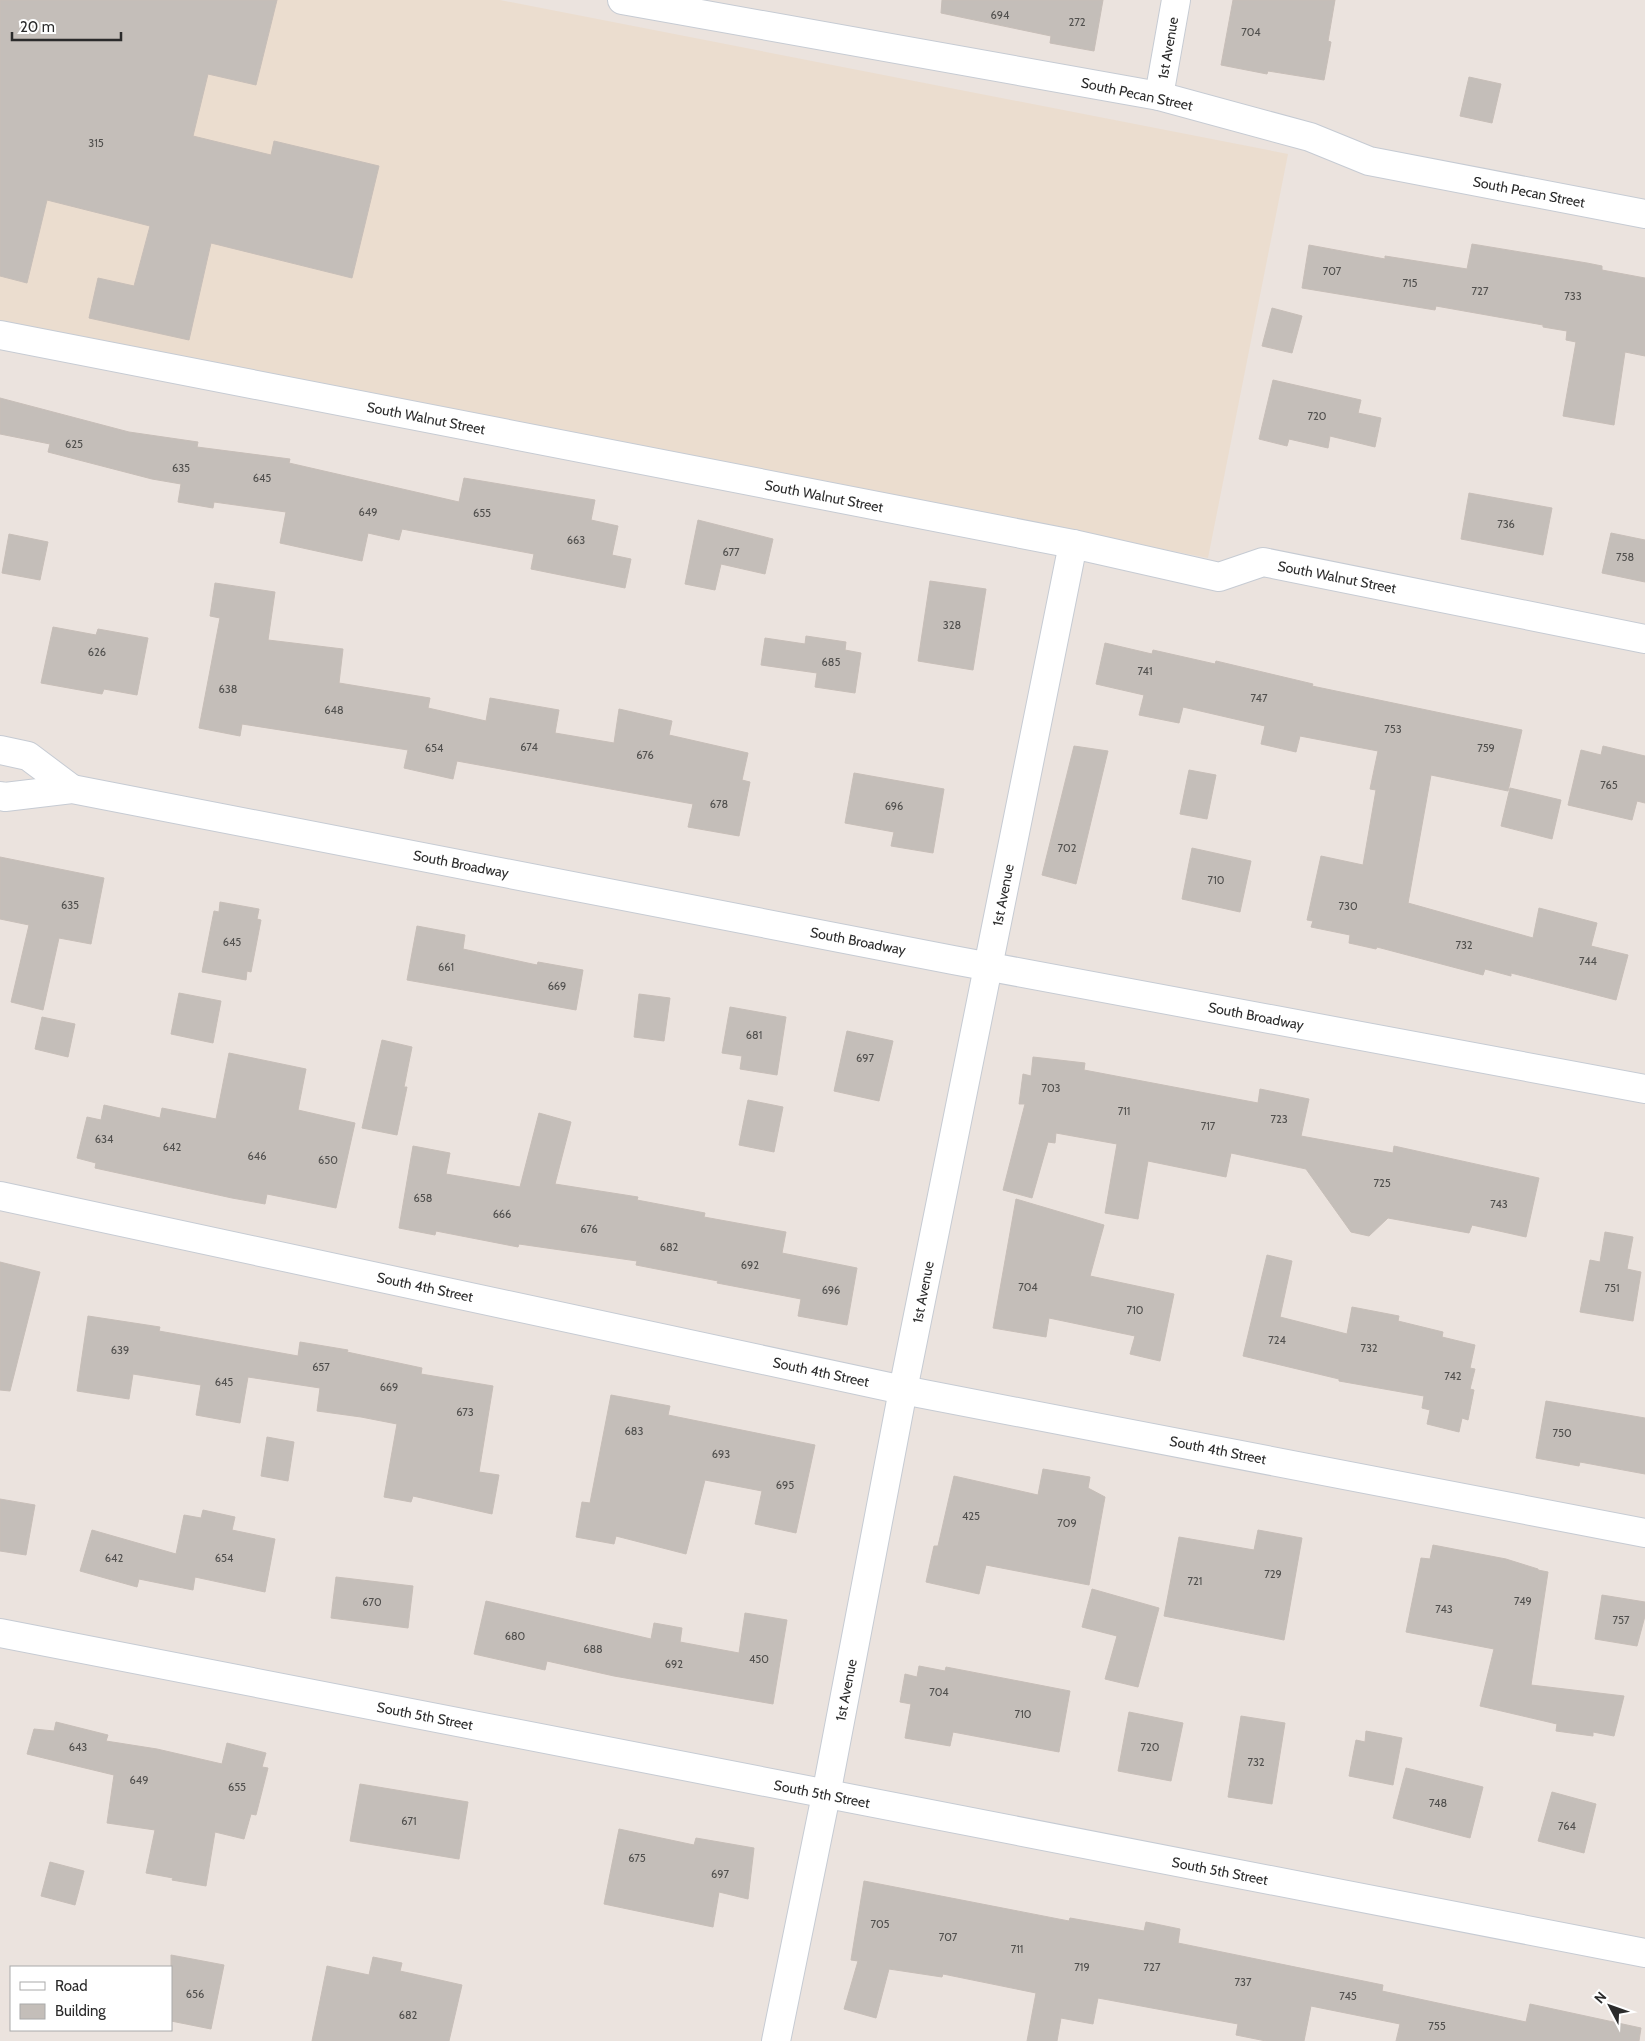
<svg xmlns="http://www.w3.org/2000/svg" width="1645" height="2041" font-family="Cabin,sans-serif">
<style>
.education{fill:#ebddcf}
.building{fill:#c4beb9;stroke:#c7beb8}
.lines{fill:none;stroke-linecap:round;stroke-linejoin:round}
.minor-casing{stroke:#c6cbd3;stroke-width:30}
.minor{stroke:#fff;stroke-width:28}
.labels{text-anchor:middle;dominant-baseline:central;stroke-width:5;stroke-linejoin:round;paint-order:stroke}
.number-label{font-size:11px;fill:#51504e}
.street-label{font-size:14px;fill:#2b2b2b;stroke:#fff}
</style>
<rect width="100%" height="100%" fill="#ebe3de"/>
<path class="education" d="M 0,0 L 500,0 L 1288,154 L 1208,558 L 0,321 Z"/>
<g class="building">
<path d="M 0,0 L 277,0 L 256,85 L 208,74 L 193,136 L 271,155 L 274,141 L 379,166 L 352,278 L 211,243 L 189,340 L 89,318 L 98,278 L 134,286 L 150,226 L 47,200 L 27,283 L 0,276 Z"/>
<path d="M 942,0 L 1103,0 L 1094,51 L 1050,43 L 1051,36 L 941,13 Z"/>
<path d="M 1233,0 L 1335,0 L 1328,41 L 1331,42 L 1324,80 L 1268,71 L 1267,74 L 1221,65 Z"/>
<path d="M 1469,77 L 1501,84 L 1492,123 L 1460,116 Z"/>
<path d="M 1472,244 L 1587,263 L 1602,266 L 1602,270 L 1645,278 L 1645,356 L 1625,352 L 1614,425 L 1563,416 L 1576,342 L 1566,340 L 1567,331 L 1543,327 L 1543,325 L 1436,306 L 1435,310 L 1302,288 L 1309,245 L 1385,259 L 1385,256 L 1467,269 Z"/>
<path d="M 1272,308 L 1302,316 L 1292,353 L 1262,346 Z"/>
<path d="M 1273,380 L 1361,400 L 1358,413 L 1381,418 L 1375,447 L 1330,436 L 1328,448 L 1289,439 L 1287,446 L 1259,439 Z"/>
<path d="M 0,398 L 129,432 L 198,442 L 197,447 L 290,459 L 289,463 L 459,502 L 464,478 L 595,500 L 591,520 L 618,526 L 612,555 L 631,559 L 625,588 L 531,569 L 534,554 L 402,529 L 399,540 L 368,533 L 362,561 L 280,543 L 286,512 L 214,502 L 213,508 L 178,502 L 181,484 L 152,479 L 48,452 L 50,444 L 0,434 Z"/>
<path d="M 1469,493 L 1552,508 L 1543,555 L 1461,539 Z"/>
<path d="M 698,520 L 773,539 L 765,574 L 721,564 L 715,590 L 685,584 Z"/>
<path d="M 1611,533 L 1645,540 L 1645,582 L 1602,573 Z"/>
<path d="M 9,534 L 48,542 L 40,580 L 2,573 Z"/>
<path d="M 930,581 L 986,589 L 973,670 L 918,661 Z"/>
<path d="M 215,583 L 275,592 L 268,640 L 343,649 L 339,683 L 430,698 L 428,708 L 486,721 L 490,698 L 559,710 L 555,733 L 614,743 L 619,709 L 672,721 L 669,735 L 748,753 L 742,780 L 750,782 L 739,836 L 688,827 L 693,804 L 457,761 L 453,779 L 404,768 L 408,750 L 242,724 L 240,736 L 199,728 L 220,618 L 210,616 Z"/>
<path d="M 53,627 L 96,635 L 98,629 L 148,638 L 137,695 L 104,689 L 102,694 L 41,683 Z"/>
<path d="M 806,636 L 846,642 L 845,650 L 861,653 L 855,693 L 815,687 L 817,673 L 761,665 L 765,638 L 805,644 Z"/>
<path d="M 1105,643 L 1152,654 L 1153,650 L 1215,664 L 1216,661 L 1313,684 L 1312,686 L 1522,730 L 1508,791 L 1431,775 L 1408,903 L 1533,938 L 1539,908 L 1597,923 L 1591,946 L 1628,955 L 1616,1000 L 1511,973 L 1511,976 L 1485,969 L 1483,975 L 1377,947 L 1376,949 L 1349,943 L 1350,935 L 1311,927 L 1313,921 L 1307,920 L 1321,856 L 1363,865 L 1376,790 L 1370,789 L 1378,751 L 1300,736 L 1296,752 L 1261,744 L 1265,726 L 1183,707 L 1179,723 L 1139,715 L 1144,695 L 1096,684 Z"/>
<path d="M 1074,746 L 1108,751 L 1076,884 L 1042,875 Z"/>
<path d="M 1603,746 L 1645,756 L 1645,803 L 1637,801 L 1632,820 L 1568,805 L 1581,750 L 1601,755 Z"/>
<path d="M 1189,770 L 1216,775 L 1207,819 L 1180,814 Z"/>
<path d="M 854,773 L 944,789 L 933,853 L 891,846 L 894,832 L 845,823 Z"/>
<path d="M 1510,788 L 1561,800 L 1552,839 L 1501,826 Z"/>
<path d="M 1192,848 L 1251,861 L 1240,912 L 1182,899 Z"/>
<path d="M 0,857 L 104,878 L 91,944 L 59,938 L 43,1010 L 11,1002 L 29,925 L 0,919 Z"/>
<path d="M 220,902 L 259,909 L 257,919 L 261,920 L 251,972 L 247,971 L 246,980 L 202,972 L 214,911 L 219,912 Z"/>
<path d="M 417,926 L 465,935 L 463,949 L 537,965 L 538,962 L 583,970 L 576,1010 L 407,980 Z"/>
<path d="M 179,993 L 221,1001 L 213,1043 L 171,1034 Z"/>
<path d="M 639,994 L 670,998 L 664,1041 L 634,1037 Z"/>
<path d="M 730,1007 L 786,1017 L 777,1075 L 740,1069 L 742,1056 L 722,1053 Z"/>
<path d="M 42,1017 L 75,1024 L 68,1057 L 35,1049 Z"/>
<path d="M 847,1031 L 893,1041 L 879,1101 L 834,1091 Z"/>
<path d="M 382,1040 L 412,1047 L 404,1087 L 407,1087 L 397,1135 L 362,1128 Z"/>
<path d="M 229,1053 L 306,1069 L 298,1110 L 355,1123 L 336,1208 L 267,1194 L 265,1204 L 232,1198 L 95,1168 L 96,1163 L 77,1158 L 87,1117 L 101,1120 L 104,1105 L 160,1118 L 162,1108 L 216,1119 Z"/>
<path d="M 1033,1057 L 1085,1063 L 1084,1070 L 1258,1103 L 1260,1089 L 1309,1099 L 1301,1136 L 1393,1153 L 1394,1146 L 1539,1178 L 1526,1237 L 1472,1225 L 1469,1233 L 1388,1218 L 1369,1236 L 1351,1232 L 1306,1169 L 1231,1153 L 1226,1177 L 1148,1161 L 1138,1219 L 1105,1213 L 1117,1144 L 1056,1133 L 1055,1143 L 1048,1142 L 1032,1198 L 1003,1190 L 1025,1104 L 1019,1104 L 1023,1074 L 1031,1076 Z"/>
<path d="M 748,1100 L 783,1107 L 774,1152 L 739,1145 Z"/>
<path d="M 539,1113 L 571,1122 L 555,1184 L 638,1197 L 637,1200 L 705,1213 L 704,1217 L 786,1232 L 782,1253 L 857,1268 L 847,1325 L 798,1316 L 801,1299 L 717,1283 L 718,1281 L 636,1265 L 637,1261 L 519,1244 L 518,1247 L 436,1231 L 435,1235 L 399,1228 L 413,1146 L 450,1153 L 446,1174 L 520,1187 Z"/>
<path d="M 1016,1199 L 1104,1225 L 1090,1276 L 1174,1294 L 1160,1361 L 1130,1354 L 1135,1336 L 1049,1318 L 1046,1337 L 993,1328 Z"/>
<path d="M 1605,1232 L 1633,1237 L 1627,1269 L 1641,1272 L 1633,1321 L 1580,1312 L 1590,1260 L 1600,1262 Z"/>
<path d="M 1267,1255 L 1292,1261 L 1280,1317 L 1347,1334 L 1352,1307 L 1399,1316 L 1398,1321 L 1443,1332 L 1442,1337 L 1475,1345 L 1470,1368 L 1475,1369 L 1470,1389 L 1474,1390 L 1468,1420 L 1462,1418 L 1459,1432 L 1427,1424 L 1430,1410 L 1422,1408 L 1424,1396 L 1339,1381 L 1339,1379 L 1243,1356 Z"/>
<path d="M 0,1262 L 40,1272 L 10,1391 L 0,1390 Z"/>
<path d="M 88,1316 L 160,1327 L 159,1331 L 298,1356 L 300,1342 L 348,1350 L 347,1352 L 422,1368 L 421,1374 L 493,1386 L 479,1472 L 499,1475 L 492,1514 L 413,1496 L 411,1502 L 384,1497 L 397,1424 L 361,1417 L 317,1411 L 320,1388 L 248,1377 L 240,1423 L 196,1415 L 201,1385 L 133,1374 L 129,1399 L 77,1391 Z"/>
<path d="M 611,1395 L 670,1406 L 668,1415 L 815,1445 L 796,1533 L 755,1524 L 762,1491 L 705,1480 L 686,1554 L 616,1536 L 614,1544 L 576,1537 L 582,1502 L 590,1503 Z"/>
<path d="M 1546,1401 L 1645,1418 L 1645,1474 L 1580,1462 L 1579,1466 L 1536,1458 Z"/>
<path d="M 267,1437 L 294,1442 L 288,1481 L 261,1476 Z"/>
<path d="M 1043,1469 L 1090,1477 L 1088,1488 L 1105,1497 L 1089,1585 L 986,1565 L 979,1594 L 926,1582 L 934,1546 L 938,1546 L 954,1476 L 1038,1495 Z"/>
<path d="M 0,1499 L 35,1505 L 26,1555 L 0,1551 Z"/>
<path d="M 203,1510 L 235,1517 L 232,1530 L 275,1539 L 265,1592 L 195,1577 L 193,1590 L 139,1579 L 137,1587 L 80,1571 L 92,1530 L 176,1554 L 184,1515 L 201,1518 Z"/>
<path d="M 1258,1530 L 1302,1538 L 1284,1640 L 1164,1616 L 1179,1537 L 1254,1550 Z"/>
<path d="M 1433,1545 L 1506,1559 L 1538,1569 L 1538,1570 L 1548,1572 L 1531,1685 L 1624,1696 L 1614,1736 L 1593,1732 L 1593,1736 L 1556,1731 L 1557,1724 L 1480,1706 L 1494,1649 L 1406,1632 L 1421,1558 L 1430,1559 Z"/>
<path d="M 336,1577 L 413,1586 L 408,1628 L 331,1618 Z"/>
<path d="M 1092,1589 L 1159,1608 L 1138,1687 L 1105,1679 L 1117,1636 L 1082,1627 Z"/>
<path d="M 1602,1595 L 1645,1602 L 1645,1616 L 1637,1646 L 1595,1639 Z"/>
<path d="M 486,1601 L 651,1639 L 654,1623 L 682,1628 L 680,1642 L 739,1653 L 745,1613 L 787,1620 L 773,1704 L 614,1676 L 547,1661 L 545,1670 L 474,1654 Z"/>
<path d="M 919,1666 L 945,1671 L 946,1667 L 1070,1691 L 1059,1752 L 953,1732 L 950,1746 L 905,1738 L 911,1704 L 900,1702 L 905,1674 L 917,1677 Z"/>
<path d="M 1129,1712 L 1183,1723 L 1171,1781 L 1118,1771 Z"/>
<path d="M 1241,1716 L 1285,1723 L 1272,1804 L 1228,1797 Z"/>
<path d="M 56,1722 L 108,1735 L 106,1741 L 157,1749 L 222,1764 L 227,1743 L 266,1753 L 262,1767 L 268,1768 L 256,1815 L 251,1814 L 244,1839 L 215,1832 L 206,1886 L 172,1880 L 173,1878 L 146,1873 L 155,1830 L 107,1823 L 114,1775 L 27,1754 L 34,1729 L 54,1731 Z"/>
<path d="M 1366,1731 L 1402,1738 L 1393,1785 L 1349,1776 L 1356,1740 L 1365,1742 Z"/>
<path d="M 1406,1768 L 1483,1787 L 1470,1838 L 1393,1818 Z"/>
<path d="M 360,1784 L 468,1802 L 459,1859 L 350,1841 Z"/>
<path d="M 1552,1792 L 1596,1804 L 1584,1853 L 1538,1841 Z"/>
<path d="M 619,1829 L 694,1845 L 696,1838 L 754,1848 L 748,1899 L 719,1892 L 713,1927 L 604,1904 Z"/>
<path d="M 50,1862 L 84,1871 L 75,1905 L 41,1896 Z"/>
<path d="M 864,1881 L 1069,1921 L 1070,1918 L 1144,1931 L 1146,1922 L 1180,1929 L 1178,1943 L 1383,1985 L 1382,1991 L 1526,2022 L 1530,2004 L 1641,2028 L 1639,2041 L 1396,2041 L 1400,2024 L 1311,2006 L 1304,2041 L 1266,2041 L 1236,2035 L 1238,2024 L 1098,1998 L 1093,2024 L 1061,2018 L 1057,2041 L 1027,2041 L 1036,1993 L 943,1974 L 942,1977 L 889,1969 L 876,2018 L 844,2009 L 858,1961 L 851,1960 Z"/>
<path d="M 171,1955 L 224,1965 L 211,2029 L 171,2021 Z"/>
<path d="M 373,1957 L 402,1963 L 400,1971 L 462,1985 L 449,2041 L 312,2041 L 327,1966 L 369,1975 Z"/>
</g>
<g class="lines">
<g class="minor-casing">
<g id="minor">
<path d="M 622,0 L 1159,96 L 1310,137 L 1369,161 L 1645,214"/>
<path d="M 1159,96 L 1176,0"/>
<path d="M 0,335 L 1073,544 L 1219,577 L 1263,562 L 1645,639"/>
<path d="M 0,750 L 28,756 L 72,789"/>
<path d="M 0,796 L 5,797 L 72,789 L 953,960 L 1645,1089"/>
<path d="M 0,1196 L 903,1390 L 1645,1533"/>
<path d="M 0,1633 L 1645,1953"/>
<path d="M 776,2041 L 826,1795 L 903,1390 L 1073,544"/>
</g>
</g>
<use href="#minor" class="minor"/>
</g>
<g class="labels">
<g class="number-label">
<text x="1000" y="15">694</text>
<text x="1077" y="22">272</text>
<text x="1251" y="32">704</text>
<text x="96" y="143">315</text>
<text x="1332" y="271">707</text>
<text x="1410" y="283">715</text>
<text x="1480" y="291">727</text>
<text x="1573" y="296">733</text>
<text x="1317" y="416">720</text>
<text x="74" y="444">625</text>
<text x="181" y="468">635</text>
<text x="262" y="478">645</text>
<text x="368" y="512">649</text>
<text x="482" y="513">655</text>
<text x="1506" y="524">736</text>
<text x="576" y="540">663</text>
<text x="731" y="552">677</text>
<text x="1625" y="557">758</text>
<text x="952" y="625">328</text>
<text x="97" y="652">626</text>
<text x="831" y="662">685</text>
<text x="1145" y="671">741</text>
<text x="228" y="689">638</text>
<text x="1259" y="698">747</text>
<text x="334" y="710">648</text>
<text x="1393" y="729">753</text>
<text x="529" y="747">674</text>
<text x="434" y="748">654</text>
<text x="1486" y="748">759</text>
<text x="645" y="755">676</text>
<text x="1609" y="785">765</text>
<text x="719" y="804">678</text>
<text x="894" y="806">696</text>
<text x="1067" y="848">702</text>
<text x="1216" y="880">710</text>
<text x="70" y="905">635</text>
<text x="1348" y="906">730</text>
<text x="232" y="942">645</text>
<text x="1464" y="945">732</text>
<text x="1588" y="961">744</text>
<text x="446" y="967">661</text>
<text x="557" y="986">669</text>
<text x="754" y="1035">681</text>
<text x="865" y="1058">697</text>
<text x="1051" y="1088">703</text>
<text x="1124" y="1111">711</text>
<text x="1279" y="1119">723</text>
<text x="1208" y="1126">717</text>
<text x="104" y="1139">634</text>
<text x="172" y="1147">642</text>
<text x="257" y="1156">646</text>
<text x="328" y="1160">650</text>
<text x="1382" y="1183">725</text>
<text x="423" y="1198">658</text>
<text x="1499" y="1204">743</text>
<text x="502" y="1214">666</text>
<text x="589" y="1229">676</text>
<text x="669" y="1247">682</text>
<text x="750" y="1265">692</text>
<text x="1028" y="1287">704</text>
<text x="1612" y="1288">751</text>
<text x="831" y="1290">696</text>
<text x="1135" y="1310">710</text>
<text x="1277" y="1340">724</text>
<text x="1369" y="1348">732</text>
<text x="120" y="1350">639</text>
<text x="321" y="1367">657</text>
<text x="1453" y="1376">742</text>
<text x="224" y="1382">645</text>
<text x="389" y="1387">669</text>
<text x="465" y="1412">673</text>
<text x="634" y="1431">683</text>
<text x="1562" y="1433">750</text>
<text x="721" y="1454">693</text>
<text x="785" y="1485">695</text>
<text x="971" y="1516">425</text>
<text x="1067" y="1523">709</text>
<text x="114" y="1558">642</text>
<text x="224" y="1558">654</text>
<text x="1273" y="1574">729</text>
<text x="1195" y="1581">721</text>
<text x="1523" y="1601">749</text>
<text x="372" y="1602">670</text>
<text x="1444" y="1609">743</text>
<text x="1621" y="1620">757</text>
<text x="515" y="1636">680</text>
<text x="593" y="1649">688</text>
<text x="759" y="1659">450</text>
<text x="674" y="1664">692</text>
<text x="939" y="1692">704</text>
<text x="1023" y="1714">710</text>
<text x="78" y="1747">643</text>
<text x="1150" y="1747">720</text>
<text x="1256" y="1762">732</text>
<text x="139" y="1780">649</text>
<text x="237" y="1787">655</text>
<text x="1438" y="1803">748</text>
<text x="409" y="1821">671</text>
<text x="1567" y="1826">764</text>
<text x="637" y="1858">675</text>
<text x="720" y="1874">697</text>
<text x="880" y="1924">705</text>
<text x="948" y="1937">707</text>
<text x="1017" y="1949">711</text>
<text x="1082" y="1967">719</text>
<text x="1152" y="1967">727</text>
<text x="1243" y="1982">737</text>
<text x="195" y="1994">656</text>
<text x="1348" y="1996">745</text>
<text x="408" y="2015">682</text>
<text x="1437" y="2026">755</text>
</g>
<g class="street-label">
<text transform="translate(1168 48) rotate(-80)">1st Avenue</text>
<text transform="translate(1137 94) rotate(12)">South Pecan Street</text>
<text transform="translate(1529 192) rotate(11)">South Pecan Street</text>
<text transform="translate(426 418) rotate(11)">South Walnut Street</text>
<text transform="translate(824 496) rotate(11)">South Walnut Street</text>
<text transform="translate(1337 577) rotate(11)">South Walnut Street</text>
<text transform="translate(461 864) rotate(11)">South Broadway</text>
<text transform="translate(1003 895) rotate(-79)">1st Avenue</text>
<text transform="translate(858 941) rotate(11)">South Broadway</text>
<text transform="translate(1256 1016) rotate(11)">South Broadway</text>
<text transform="translate(425 1287) rotate(12)">South 4th Street</text>
<text transform="translate(923 1292) rotate(-79)">1st Avenue</text>
<text transform="translate(821 1372) rotate(12)">South 4th Street</text>
<text transform="translate(1218 1450) rotate(11)">South 4th Street</text>
<text transform="translate(846 1690) rotate(-79)">1st Avenue</text>
<text transform="translate(425 1716) rotate(11)">South 5th Street</text>
<text transform="translate(822 1794) rotate(11)">South 5th Street</text>
<text transform="translate(1220 1871) rotate(11)">South 5th Street</text>
</g>
</g>
<rect x="10" y="1966" width="162" height="65" fill="#ffffff" stroke="#aaaaaa"/>
<rect x="20" y="1982" width="25" height="8" fill="#ffffff" stroke="#aaaaaa"/>
<text x="55" y="1991" font-size="15" fill="#2b2b2b">Road</text>
<rect x="20" y="2004" width="25" height="15" fill="#c4beb9" stroke="#aaaaaa"/>
<text x="55" y="2016" font-size="15" fill="#2b2b2b">Building</text>
<g transform="translate(1610 2006) rotate(311)" stroke="#ffffff" stroke-width="4" paint-order="stroke">
<path d="M0-4L9 19L0 12L-9 19Z" fill="#2b2b2b"/>
<text y="-8" font-size="14" font-weight="bold" text-anchor="middle" fill="#2b2b2b">N</text>
</g>
<path d="M12 32v8h109v-8" fill="none" stroke="#2b2b2b" stroke-width="2.5"/>
<text x="20" y="32" font-size="15" fill="#2b2b2b" stroke="#ffffff" stroke-width="4" paint-order="stroke">20 m</text>
</svg>
